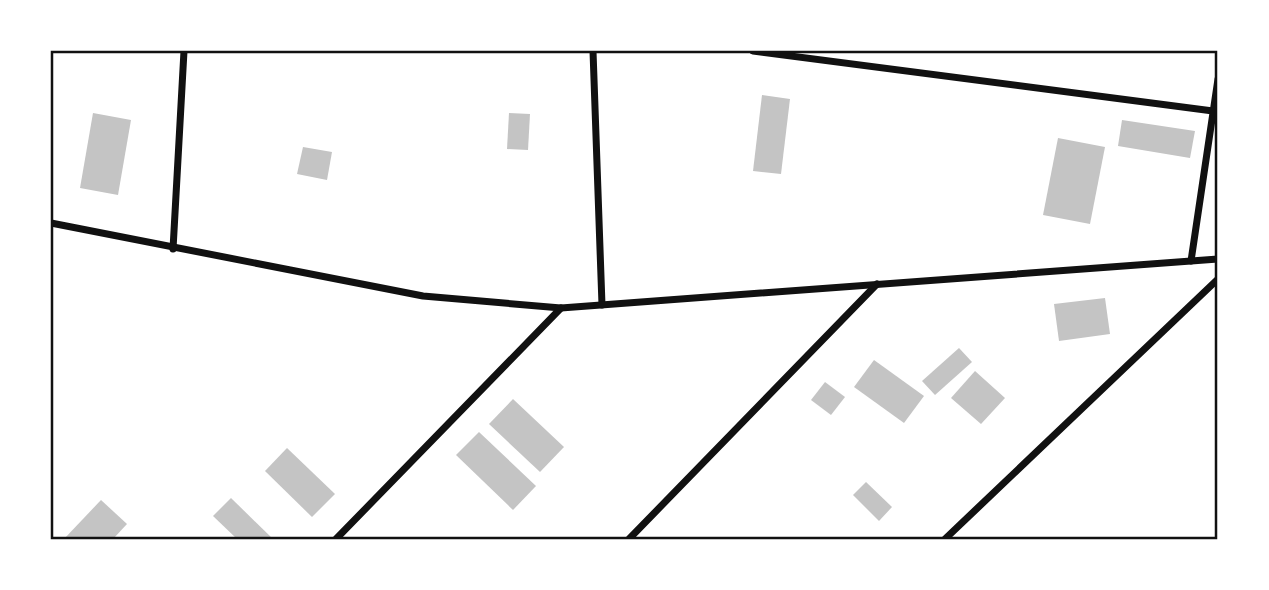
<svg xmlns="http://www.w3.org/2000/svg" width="1269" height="590" font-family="Cabin,sans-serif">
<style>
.building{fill:#c4c4c4}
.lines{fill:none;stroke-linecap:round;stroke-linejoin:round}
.minor{stroke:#111;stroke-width:7}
.neatline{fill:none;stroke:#111;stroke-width:2.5}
</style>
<rect width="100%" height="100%" fill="#fff"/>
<g class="building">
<path d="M 762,95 L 790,99 L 781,174 L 753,171 Z"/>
<path d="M 93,113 L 131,120 L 118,195 L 80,188 Z"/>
<path d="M 509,113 L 530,114 L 528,150 L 507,149 Z"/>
<path d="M 1122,120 L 1195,131 L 1190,158 L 1118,146 Z"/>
<path d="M 1058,138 L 1105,147 L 1090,224 L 1043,215 Z"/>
<path d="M 303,147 L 332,152 L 327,180 L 297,174 Z"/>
<path d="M 1105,298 L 1110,334 L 1059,341 L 1054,304 Z"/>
<path d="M 959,348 L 972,362 L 935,395 L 922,381 Z"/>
<path d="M 874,360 L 924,396 L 904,423 L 854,387 Z"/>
<path d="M 975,371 L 1005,398 L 981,424 L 951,398 Z"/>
<path d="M 825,382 L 845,397 L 831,415 L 811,400 Z"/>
<path d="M 513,399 L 564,447 L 540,472 L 489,424 Z"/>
<path d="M 479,432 L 536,486 L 513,510 L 456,455 Z"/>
<path d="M 287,448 L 335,494 L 312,517 L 265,471 Z"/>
<path d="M 866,482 L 892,507 L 879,521 L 853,495 Z"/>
<path d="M 231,498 L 273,539 L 237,539 L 213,516 Z"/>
<path d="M 101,500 L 127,524 L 113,539 L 64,539 Z"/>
</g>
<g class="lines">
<g class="minor">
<path d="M 593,51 L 602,305"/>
<path d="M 753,51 L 1213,111"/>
<path d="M 51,223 L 423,296 L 561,308 L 1218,259"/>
<path d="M 173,249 L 184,51"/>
<path d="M 1191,261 L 1218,79"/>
<path d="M 336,539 L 561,308"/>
<path d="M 629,539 L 877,284"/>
<path d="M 945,539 L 1218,279"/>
</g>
</g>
<rect width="1269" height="590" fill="none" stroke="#ffffff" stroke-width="105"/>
<rect x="52" y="52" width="1164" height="486" class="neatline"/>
</svg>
